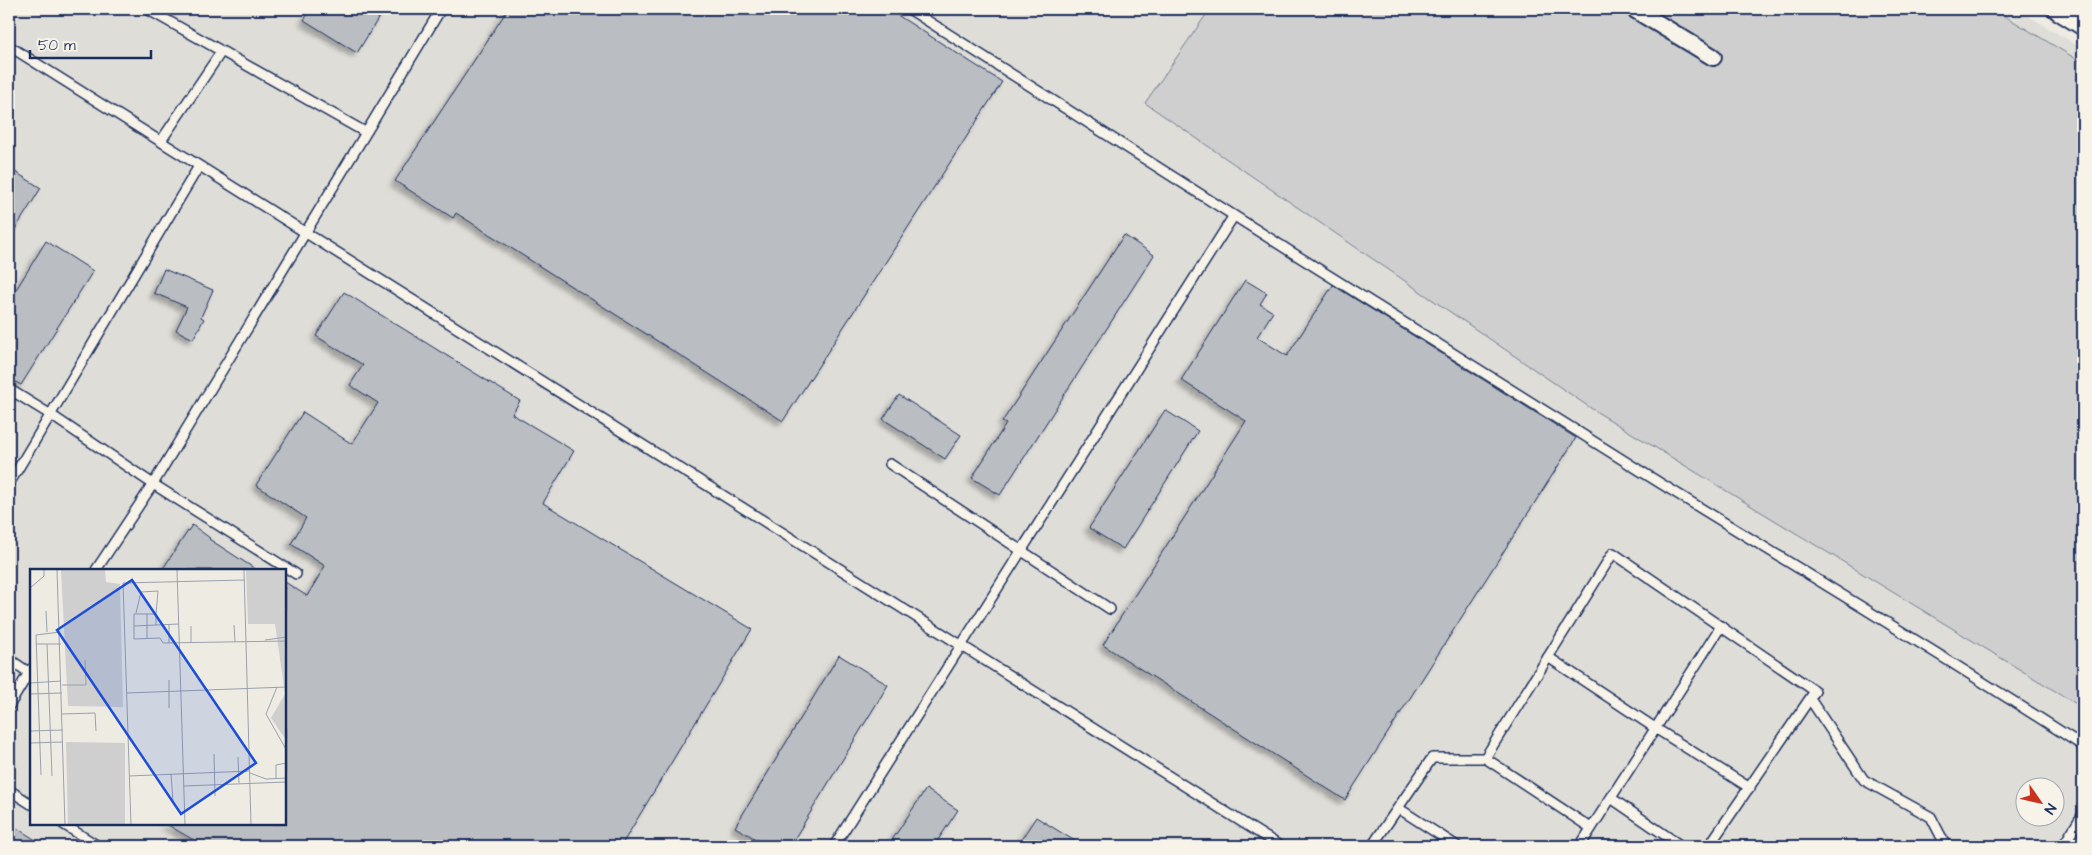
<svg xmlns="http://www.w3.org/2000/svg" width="2092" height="855" font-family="'Architects Daughter',sans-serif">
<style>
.built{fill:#deddd8;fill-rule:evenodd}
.green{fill:#cfcfcf;stroke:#757f96}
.building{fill:#babdc2;stroke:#1b2f5e;filter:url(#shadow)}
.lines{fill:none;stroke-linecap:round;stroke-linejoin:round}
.service-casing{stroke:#1b2f5e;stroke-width:12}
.minor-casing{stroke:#1b2f5e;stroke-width:20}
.tertiary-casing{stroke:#1b2f5e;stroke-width:25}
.service{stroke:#f7f3e8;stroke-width:9}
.minor{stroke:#f7f3e8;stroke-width:16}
.tertiary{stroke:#f7f3e8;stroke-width:21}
.inset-road{fill:none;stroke:#9aa0ad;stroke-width:1}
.view{fill:#1d4ed8;fill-opacity:0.15;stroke:#1d4ed8;stroke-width:2.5}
.inset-edge{fill:none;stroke:#1b2f5e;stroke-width:2.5}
</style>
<defs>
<filter id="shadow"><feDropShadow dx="-4.5" dy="4.5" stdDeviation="2.5" flood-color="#0004"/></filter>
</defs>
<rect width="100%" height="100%" fill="#eeebe2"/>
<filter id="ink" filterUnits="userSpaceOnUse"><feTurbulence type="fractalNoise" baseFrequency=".02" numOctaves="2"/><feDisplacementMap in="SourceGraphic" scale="10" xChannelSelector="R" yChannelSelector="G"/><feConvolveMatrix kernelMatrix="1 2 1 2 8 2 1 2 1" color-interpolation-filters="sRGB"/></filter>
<g filter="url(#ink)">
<path class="built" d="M 9,9 L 2017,9 L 2083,49 L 2083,846 L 9,846 ZM 31,570 L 285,570 L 285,824 L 31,824 ZM 2024,788 L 2054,788 L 2054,818 L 2024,818 Z"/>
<path class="green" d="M 1210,9 L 1993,9 L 2083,63 L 2083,708 L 1592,409 L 1145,103 Z"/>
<g class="building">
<path d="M 311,9 L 384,9 L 357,53 L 304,20 Z"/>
<path d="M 508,9 L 888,9 L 1002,82 L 783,421 L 456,213 L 453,218 L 395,181 Z"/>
<path d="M 9,168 L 41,188 L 9,239 Z"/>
<path d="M 1124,235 L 1154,255 L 1000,495 L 972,478 L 1006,424 L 1002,422 Z"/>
<path d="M 46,241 L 93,271 L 21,385 L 9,378 L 9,301 Z"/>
<path d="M 164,269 L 213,290 L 201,317 L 204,319 L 193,339 L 176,330 L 187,307 L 154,293 Z"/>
<path d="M 1245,280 L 1267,293 L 1260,304 L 1273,312 L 1257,337 L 1287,356 L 1333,285 L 1576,438 L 1345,800 L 1103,645 L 1246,421 L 1181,380 Z"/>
<path d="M 344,292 L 520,401 L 512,414 L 574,451 L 543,503 L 752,629 L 621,846 L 204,846 L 166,824 L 285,824 L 285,582 L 307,596 L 325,566 L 291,544 L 306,518 L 256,485 L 303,412 L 352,444 L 378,403 L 350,385 L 363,365 L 316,336 Z"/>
<path d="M 899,395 L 961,435 L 945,459 L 883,419 Z"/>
<path d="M 1165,410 L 1198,431 L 1123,549 L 1089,528 Z"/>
<path d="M 192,525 L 210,538 L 209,539 L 257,570 L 162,570 Z"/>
<path d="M 839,655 L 888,685 L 790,846 L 768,846 L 735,827 Z"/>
<path d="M 926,789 L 958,810 L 934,846 L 888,846 Z"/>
<path d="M 1036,817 L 1083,846 L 1017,846 Z"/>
<path d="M 9,823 L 45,846 L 9,846 Z"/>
</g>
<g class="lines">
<g class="service-casing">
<g id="service">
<path d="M 147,9 L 365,132"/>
<path d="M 909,9 C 1151,164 1395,318 1639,470 C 1787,562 1937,651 2083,746"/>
<path d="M 9,46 L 1280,846"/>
<path d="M 161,141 L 221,52"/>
<path d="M 9,389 L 51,415 L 153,484 L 296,574"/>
<path d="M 890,464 L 1110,609"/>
<path d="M 9,484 L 199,166"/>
<path d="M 96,570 L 153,484 L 441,9"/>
<path d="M 1548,657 L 1655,728 L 1750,788"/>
<path d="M 9,659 L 31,674"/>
<path d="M 1810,699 L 1864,780 L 1931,817 L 1946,846"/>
<path d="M 9,706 L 31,669"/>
<path d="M 1485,758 L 1591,828"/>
<path d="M 9,790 L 31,804"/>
<path d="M 1611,798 L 1681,846"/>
<path d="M 1398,808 L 1457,846"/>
<path d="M 63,824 L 98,846"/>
<path d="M 834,846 L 1233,217"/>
<path d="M 1372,846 L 1432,758 L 1485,758 L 1613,553 L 1815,691 L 1709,846"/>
<path d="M 1580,846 L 1721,626"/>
<path d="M 2063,846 L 2083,814"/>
</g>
</g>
<g class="minor-casing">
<path id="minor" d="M 1634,9 L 1713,57"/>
</g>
<g class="tertiary-casing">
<path id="tertiary" d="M 2059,9 L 2083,24"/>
</g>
<use href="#service" class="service"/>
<use href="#minor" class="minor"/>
<use href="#tertiary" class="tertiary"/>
</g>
</g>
<g transform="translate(30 569)">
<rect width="256" height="256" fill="#eeebe2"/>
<path d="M 31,1 L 75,1 L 76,13 L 90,15 L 93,138 L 38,137 ZM 216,1 L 256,1 L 256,171 L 241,149 L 255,125 L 245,55 L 218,55 ZM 36,173 L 95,174 L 95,256 L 38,256 Z" fill="#cfcfcf"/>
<path class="inset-road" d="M 27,1 L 35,256M 147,1 L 155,256M 214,1 L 221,256M 0,19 L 14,7 L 14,1M 16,42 L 17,63M 106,44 L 111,23 L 128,22 L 126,45M 117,45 L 117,70M 126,56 L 126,45 L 104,45 L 104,70 L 130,69 L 133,74 L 257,72M 139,56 L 139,74M 204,56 L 205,73M 104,57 L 149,55M 235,71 L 257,68M 161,74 L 161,57M 6,75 L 31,75M 17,75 L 22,207M 139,111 L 139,139M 0,114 L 31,112M 32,116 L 56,116 L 55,91M 247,118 L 236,145 L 257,182M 97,124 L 257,118M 0,125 L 32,124M 32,145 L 65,144 L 66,162M 0,162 L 33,161M 0,174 L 33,173M 184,185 L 185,227M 208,188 L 209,214M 220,204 L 236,210 L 257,209M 141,205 L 143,232M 11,206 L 6,66 L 30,63M 99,207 L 220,202M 246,210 L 246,196 L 257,194M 154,217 L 257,213M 101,256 L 93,14 L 214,11"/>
<path class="view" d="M 102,11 L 226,194 L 151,245 L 27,61 Z"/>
<rect width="256" height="256" class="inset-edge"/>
</g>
<rect width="2092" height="855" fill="none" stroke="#f7f3e8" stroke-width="30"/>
<rect x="15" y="15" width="2062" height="825" fill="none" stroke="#1b2f5e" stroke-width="2" filter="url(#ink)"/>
<g transform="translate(2040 802) rotate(124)"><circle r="24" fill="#f7f3e8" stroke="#9fa5b1"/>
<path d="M0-4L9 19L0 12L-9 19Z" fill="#c8321e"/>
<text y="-8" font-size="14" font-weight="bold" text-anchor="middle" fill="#1b2f5e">N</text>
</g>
<path d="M30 50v8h121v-8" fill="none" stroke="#1b2f5e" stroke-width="2.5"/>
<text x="38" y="50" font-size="15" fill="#1b2f5e" stroke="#f7f3e8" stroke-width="4" paint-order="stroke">50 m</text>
</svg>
